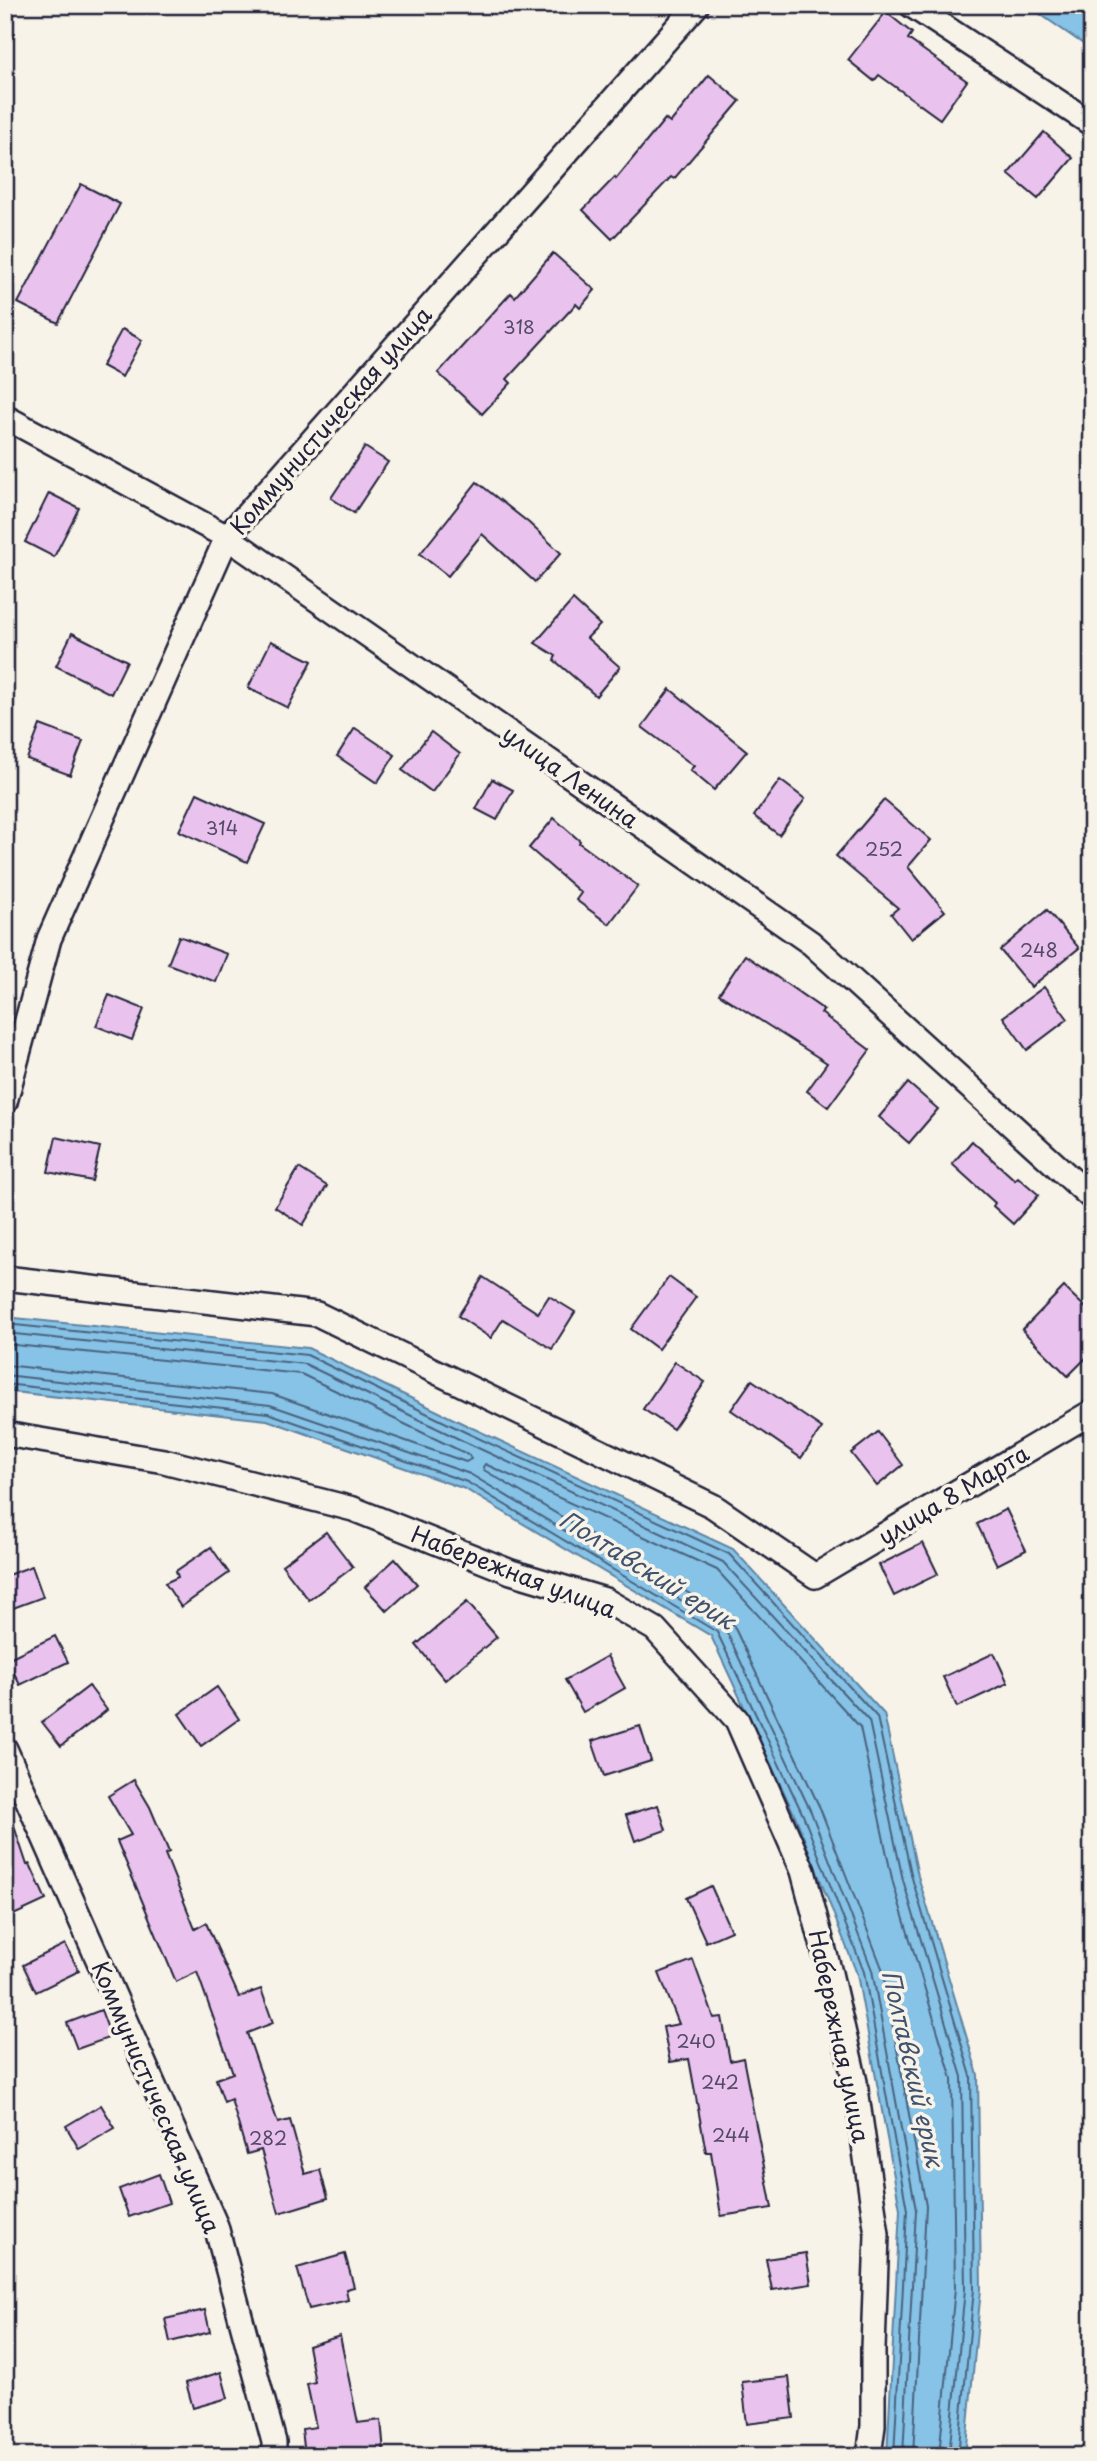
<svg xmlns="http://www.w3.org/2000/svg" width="1097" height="2461" font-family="'Playpen Sans',sans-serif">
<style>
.water{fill:#86c3e6;stroke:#5e83a2;stroke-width:2}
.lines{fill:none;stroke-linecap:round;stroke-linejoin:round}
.shore{stroke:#4a627f;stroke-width:2}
.building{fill:#e9c3ed;stroke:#22223b;stroke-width:2}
.street-casing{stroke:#22223b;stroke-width:28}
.street{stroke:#f7f3e8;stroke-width:23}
.labels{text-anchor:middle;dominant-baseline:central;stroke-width:7;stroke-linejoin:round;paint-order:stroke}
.number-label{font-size:19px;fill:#544a68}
.street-label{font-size:23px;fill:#22223b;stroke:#f7f3e8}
.water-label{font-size:24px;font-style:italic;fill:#40526e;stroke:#f7f3e8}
</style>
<rect width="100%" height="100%" fill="#f7f3e8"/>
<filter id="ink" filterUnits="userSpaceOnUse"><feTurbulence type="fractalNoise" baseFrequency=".0143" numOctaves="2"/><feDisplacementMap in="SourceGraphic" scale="14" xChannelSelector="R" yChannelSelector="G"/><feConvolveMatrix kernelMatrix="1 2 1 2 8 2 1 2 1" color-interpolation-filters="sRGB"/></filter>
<g filter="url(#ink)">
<g class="water">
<path d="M 1027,5 L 1092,5 L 1092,50 Z"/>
<path d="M 5,1317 L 308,1348 L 468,1426 L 733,1549 L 884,1714 L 918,1876 L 978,2075 L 981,2289 L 965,2456 L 887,2456 L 900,2209 L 857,1974 L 796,1818 L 711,1636 L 465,1489 L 267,1420 L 5,1391 Z"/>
</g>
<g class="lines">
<g class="shore">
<path d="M 5,1324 L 307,1355 L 465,1432 L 729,1554 L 877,1717 L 912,1878 L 971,2076 L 974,2289 L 958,2456"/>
<path d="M 5,1333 L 305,1364 L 461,1440 L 723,1562 L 869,1721 L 903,1880 L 962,2077 L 965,2289 L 949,2456"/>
<path d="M 5,1344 L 301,1374 L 469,1455 L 471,1459 L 466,1462 L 272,1394 L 5,1365"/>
<path d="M 5,1375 L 270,1405 L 470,1474 L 724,1626 L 811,1812 L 872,1970 L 916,2210 L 903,2456"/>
<path d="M 5,1384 L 268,1413 L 467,1482 L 717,1632 L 803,1815 L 864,1972 L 907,2210 L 894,2456"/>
<path d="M 913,2456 L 926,2206 L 882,1968 L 820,1808 L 730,1618 L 484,1470 L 483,1467 L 485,1464 L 717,1570 L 860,1727 L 893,1883 L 952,2079 L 955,2288 L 939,2456"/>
</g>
</g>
<g class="building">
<path d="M 886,12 L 912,33 L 908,39 L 967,81 L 940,119 L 879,75 L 874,81 L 848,60 Z"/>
<path d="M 709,75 L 740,101 L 674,179 L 671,177 L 612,239 L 583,210 L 615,177 L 616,179 L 665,119 L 670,123 Z"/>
<path d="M 1044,132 L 1073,158 L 1038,199 L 1008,174 Z"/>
<path d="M 81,184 L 120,204 L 58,323 L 18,303 Z"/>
<path d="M 553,253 L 595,290 L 580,308 L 576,304 L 507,379 L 511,383 L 482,414 L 438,373 L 511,293 L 515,297 Z"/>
<path d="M 122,329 L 142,340 L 122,377 L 102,366 Z"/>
<path d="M 365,447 L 388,462 L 354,513 L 331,498 Z"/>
<path d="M 477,482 L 529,523 L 561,553 L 535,582 L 482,534 L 448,576 L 420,554 Z"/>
<path d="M 49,493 L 79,508 L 54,557 L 25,542 Z"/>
<path d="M 573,600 L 600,625 L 587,638 L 620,667 L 596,696 L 554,660 L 556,656 L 535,643 Z"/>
<path d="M 72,633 L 127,661 L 111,694 L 56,666 Z"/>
<path d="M 271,641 L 312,661 L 288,708 L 248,688 Z"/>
<path d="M 670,689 L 747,751 L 714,790 L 690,770 L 694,766 L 642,727 Z"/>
<path d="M 40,725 L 83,741 L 70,775 L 27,759 Z"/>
<path d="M 355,728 L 395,755 L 377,783 L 337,756 Z"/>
<path d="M 431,732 L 460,754 L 432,792 L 402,770 Z"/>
<path d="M 492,779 L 513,790 L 497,820 L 476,809 Z"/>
<path d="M 780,780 L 805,799 L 779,835 L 754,816 Z"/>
<path d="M 197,793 L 265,824 L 247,862 L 179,831 Z"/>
<path d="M 884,800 L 931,840 L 908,867 L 945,911 L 911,939 L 891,914 L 898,908 L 836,856 Z"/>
<path d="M 554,818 L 580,841 L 579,843 L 638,886 L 609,924 L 576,900 L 581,893 L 529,848 Z"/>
<path d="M 1047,910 L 1079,948 L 1031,987 L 1000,950 Z"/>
<path d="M 179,936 L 227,954 L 216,982 L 168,964 Z"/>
<path d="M 745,955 L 824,1010 L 821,1013 L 870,1050 L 828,1107 L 807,1091 L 827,1063 L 719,994 Z"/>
<path d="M 1044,987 L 1068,1019 L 1027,1050 L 1003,1017 Z"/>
<path d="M 109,995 L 144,1009 L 132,1040 L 96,1026 Z"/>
<path d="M 908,1083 L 938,1109 L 909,1143 L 879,1117 Z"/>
<path d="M 56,1137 L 100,1147 L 92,1181 L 48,1172 Z"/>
<path d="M 972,1141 L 1015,1180 L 1018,1177 L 1039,1195 L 1013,1224 L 993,1206 L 995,1203 L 952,1164 Z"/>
<path d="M 299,1168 L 327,1186 L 303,1225 L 275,1207 Z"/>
<path d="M 483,1277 L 538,1313 L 549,1296 L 575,1312 L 552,1349 L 503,1319 L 491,1338 L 458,1316 Z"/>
<path d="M 669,1277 L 696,1297 L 658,1349 L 631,1329 Z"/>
<path d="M 1064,1287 L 1092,1314 L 1092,1352 L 1068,1376 L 1022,1330 Z"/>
<path d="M 675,1362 L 705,1382 L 673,1429 L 643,1409 Z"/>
<path d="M 752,1380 L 822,1428 L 801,1458 L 731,1410 Z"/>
<path d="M 878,1432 L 903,1465 L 877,1486 L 851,1453 Z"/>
<path d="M 1006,1509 L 1026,1550 L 997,1565 L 977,1524 Z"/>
<path d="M 326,1532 L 353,1567 L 309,1600 L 282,1565 Z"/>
<path d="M 923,1543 L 938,1574 L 894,1596 L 879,1565 Z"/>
<path d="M 211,1547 L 229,1573 L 181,1607 L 165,1583 L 178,1577 L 176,1571 Z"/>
<path d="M 395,1559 L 417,1584 L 387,1611 L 365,1587 Z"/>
<path d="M 32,1566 L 43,1597 L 5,1611 L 5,1576 Z"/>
<path d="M 467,1602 L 497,1637 L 445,1680 L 416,1645 Z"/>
<path d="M 55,1636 L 68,1662 L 20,1685 L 7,1659 Z"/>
<path d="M 994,1653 L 1008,1683 L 957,1707 L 943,1677 Z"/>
<path d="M 607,1656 L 625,1688 L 583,1712 L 565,1680 Z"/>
<path d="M 89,1686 L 107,1710 L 61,1746 L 42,1722 Z"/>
<path d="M 217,1687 L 239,1719 L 201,1746 L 179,1714 Z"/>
<path d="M 640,1726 L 651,1761 L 604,1776 L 592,1741 Z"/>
<path d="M 134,1780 L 150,1807 L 169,1852 L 165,1854 L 195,1929 L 206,1923 L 239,1997 L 261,1989 L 273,2023 L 247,2033 L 278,2123 L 290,2120 L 305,2174 L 320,2170 L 328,2198 L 279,2213 L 261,2150 L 247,2154 L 231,2099 L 224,2102 L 216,2079 L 233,2073 L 197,1972 L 176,1982 L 117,1841 L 131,1835 L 108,1796 Z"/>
<path d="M 658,1805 L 666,1830 L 635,1841 L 626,1815 Z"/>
<path d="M 9,1811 L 27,1865 L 30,1864 L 46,1900 L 5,1919 L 5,1812 Z"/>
<path d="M 711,1886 L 731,1931 L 706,1942 L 686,1898 Z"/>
<path d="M 65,1944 L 79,1971 L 36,1992 L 23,1965 Z"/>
<path d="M 693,1960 L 714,2018 L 722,2017 L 730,2061 L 743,2058 L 772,2208 L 721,2216 L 711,2152 L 706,2152 L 689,2059 L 670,2062 L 663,2027 L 679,2024 L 659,1973 Z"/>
<path d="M 101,2010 L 111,2037 L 77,2049 L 67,2023 Z"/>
<path d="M 101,2105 L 115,2128 L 79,2149 L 66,2126 Z"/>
<path d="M 159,2174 L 169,2203 L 129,2217 L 119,2189 Z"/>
<path d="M 806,2253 L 811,2284 L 772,2290 L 766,2259 Z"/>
<path d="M 345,2254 L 354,2287 L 346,2289 L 348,2300 L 309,2309 L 297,2268 Z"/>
<path d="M 205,2310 L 210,2332 L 170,2342 L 165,2319 Z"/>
<path d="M 340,2336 L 358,2423 L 381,2420 L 384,2453 L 356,2456 L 305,2456 L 302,2429 L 316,2427 L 307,2384 L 315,2382 L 308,2346 Z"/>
<path d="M 221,2372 L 228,2398 L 193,2408 L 186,2383 Z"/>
<path d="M 789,2377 L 794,2418 L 747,2424 L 742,2382 Z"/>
</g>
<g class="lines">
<g class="street-casing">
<g id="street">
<path d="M 911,5 L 1092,124"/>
<path d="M 5,417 L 227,537 L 811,943 L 1092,1198"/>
<path d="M 5,1102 L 49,939 L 227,537 L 697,5"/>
<path d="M 5,1278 L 317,1314 L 713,1506 L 815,1576 L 1092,1412"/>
<path d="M 5,1434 L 164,1461 L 353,1509 L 511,1572 L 605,1600 L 655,1629 L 737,1720 L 803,1871 L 830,1973 L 855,2082 L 877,2234 L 873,2349 L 873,2426 L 869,2456"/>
<path d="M 5,1749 L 216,2226 L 274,2442 L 274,2456"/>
</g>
</g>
<use href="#street" class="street"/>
</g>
</g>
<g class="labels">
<g class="number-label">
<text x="519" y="326">318</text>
<text x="222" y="827">314</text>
<text x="884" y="848">252</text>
<text x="1039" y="949">248</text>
<text x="696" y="2040">240</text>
<text x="720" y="2081">242</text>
<text x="731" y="2134">244</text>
<text x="268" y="2137">282</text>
</g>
<g class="street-label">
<text transform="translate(330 420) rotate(-49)">Коммунистическая улица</text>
<text transform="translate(571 776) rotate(35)">улица Ленина</text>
<text transform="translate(953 1494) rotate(-31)">улица 8 Марта</text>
<text transform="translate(514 1571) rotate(21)">Набережная улица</text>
<text transform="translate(840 2036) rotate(78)">Набережная улица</text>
<text transform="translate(157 2097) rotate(67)">Коммунистическая улица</text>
</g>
<g class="water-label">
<text transform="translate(648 1569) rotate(32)">Полтавский ерик</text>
<text transform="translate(914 2068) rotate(77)">Полтавский ерик</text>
</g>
</g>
<rect width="1097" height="2461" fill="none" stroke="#f7f3e8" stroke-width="28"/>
<rect x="14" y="14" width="1069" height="2433" fill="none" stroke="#22223b" stroke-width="2.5" filter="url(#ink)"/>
</svg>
